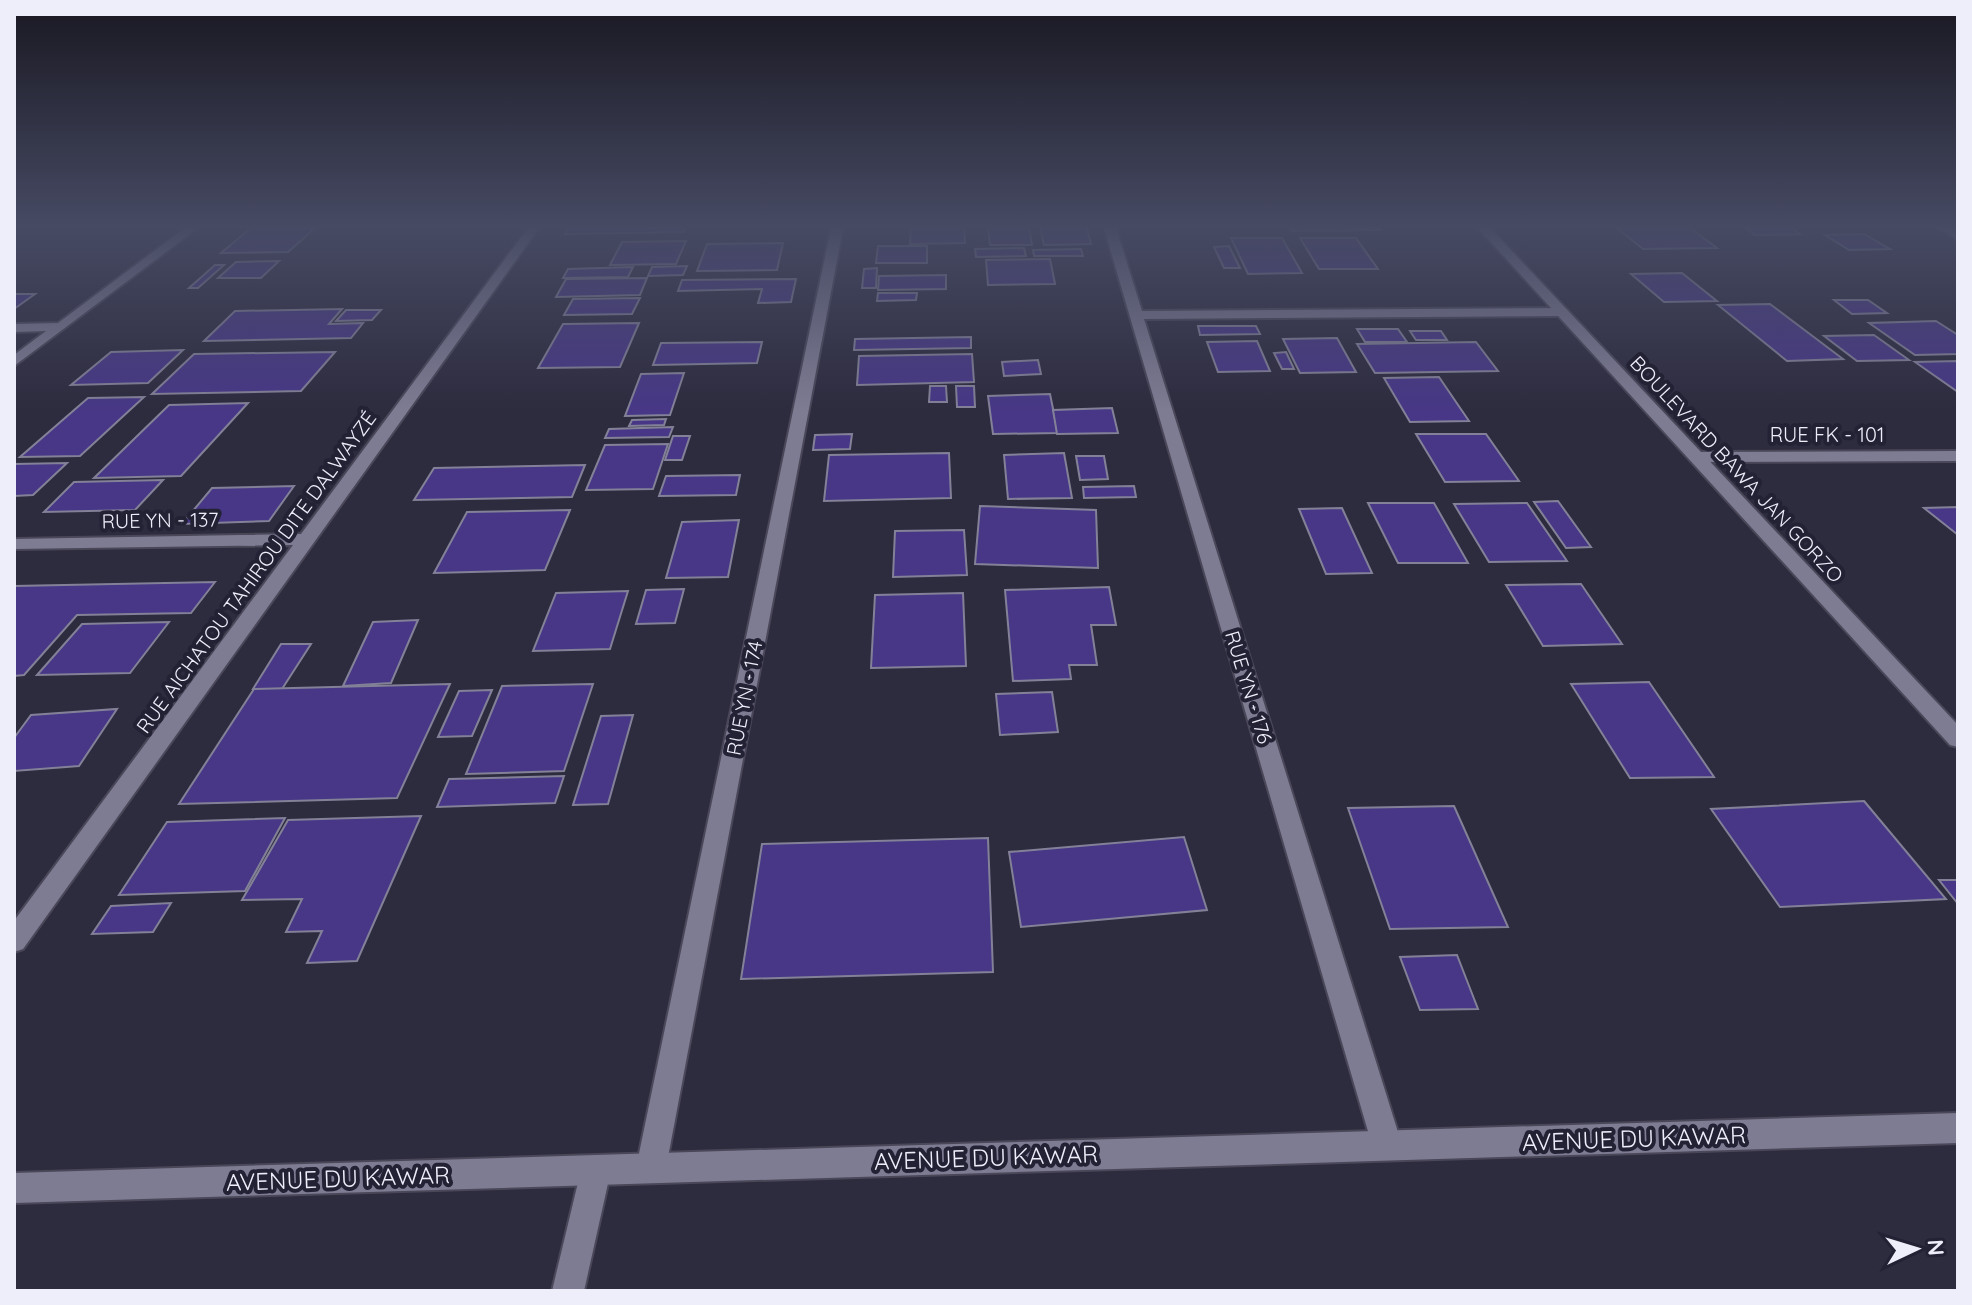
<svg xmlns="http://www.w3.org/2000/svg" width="1972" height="1305" font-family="Quicksand,sans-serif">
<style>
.building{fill:#473786;stroke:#838198;stroke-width:2}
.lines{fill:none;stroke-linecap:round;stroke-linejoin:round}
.minor-casing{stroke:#494758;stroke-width:4}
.tertiary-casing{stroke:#494758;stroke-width:4}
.secondary-casing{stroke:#494758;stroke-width:4}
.minor{fill:#7e7c93;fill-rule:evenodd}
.tertiary{fill:#7e7c93;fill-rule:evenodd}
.secondary{fill:#7e7c93;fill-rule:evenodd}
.labels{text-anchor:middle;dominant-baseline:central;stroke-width:8;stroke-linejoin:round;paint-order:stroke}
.street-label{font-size:20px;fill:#eeedfa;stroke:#232134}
.near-street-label{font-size:24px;fill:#eeedfa;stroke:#232134}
</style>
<rect width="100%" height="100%" fill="#2d2b3e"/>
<g class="building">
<path d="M 251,228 L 315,228 L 288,252 L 221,253 Z"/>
<path d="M 568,228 L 685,228 L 683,232 L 565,234 Z"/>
<path d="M 911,228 L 964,228 L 965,243 L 910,244 Z"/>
<path d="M 988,228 L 1029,228 L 1032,245 L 990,245 Z"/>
<path d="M 1040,228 L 1087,228 L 1091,244 L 1044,245 Z"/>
<path d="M 1289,228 L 1380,228 L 1381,230 L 1291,231 Z"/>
<path d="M 1617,228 L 1690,228 L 1717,248 L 1643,249 Z"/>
<path d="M 1745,228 L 1791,228 L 1800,234 L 1755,235 Z"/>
<path d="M 1864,234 L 1890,249 L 1849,250 L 1825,235 Z"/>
<path d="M 1231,238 L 1282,238 L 1302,273 L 1248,274 Z"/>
<path d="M 1300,238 L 1356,238 L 1378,269 L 1319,269 Z"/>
<path d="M 686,241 L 676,264 L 610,265 L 622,242 Z"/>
<path d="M 783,243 L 777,270 L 697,271 L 707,244 Z"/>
<path d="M 878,246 L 927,246 L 927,263 L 876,263 Z"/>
<path d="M 1229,246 L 1240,268 L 1224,268 L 1214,247 Z"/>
<path d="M 1024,248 L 1026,256 L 976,257 L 975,249 Z"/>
<path d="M 1081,249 L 1083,256 L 1034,256 L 1033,250 Z"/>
<path d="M 1050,259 L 1055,284 L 988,285 L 986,260 Z"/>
<path d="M 279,261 L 261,278 L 218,278 L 236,262 Z"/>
<path d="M 215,265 L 224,265 L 198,288 L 189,288 Z"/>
<path d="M 687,266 L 683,275 L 648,276 L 652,267 Z"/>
<path d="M 633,267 L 628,277 L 563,278 L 568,269 Z"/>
<path d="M 877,268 L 876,288 L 862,288 L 864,269 Z"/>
<path d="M 1682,273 L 1717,301 L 1664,302 L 1631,274 Z"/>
<path d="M 946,275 L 946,289 L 878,290 L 879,276 Z"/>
<path d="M 647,278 L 640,295 L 556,297 L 566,279 Z"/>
<path d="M 796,279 L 791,302 L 758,303 L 762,289 L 678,291 L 682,280 Z"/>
<path d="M 878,293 L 917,293 L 916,300 L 877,301 Z"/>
<path d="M 14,294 L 35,294 L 14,309 Z"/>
<path d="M 640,298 L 632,314 L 564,315 L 573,299 Z"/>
<path d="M 1834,300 L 1868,300 L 1887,313 L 1852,314 Z"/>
<path d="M 1770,304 L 1843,359 L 1787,361 L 1718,305 Z"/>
<path d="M 342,309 L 329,324 L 363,323 L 351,338 L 204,341 L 235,311 Z"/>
<path d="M 346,310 L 381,310 L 372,320 L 336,321 Z"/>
<path d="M 1936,321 L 1958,335 L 1958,354 L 1915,355 L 1869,323 Z"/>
<path d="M 639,323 L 620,367 L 538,368 L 563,324 Z"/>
<path d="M 1198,326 L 1256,326 L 1260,334 L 1200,335 Z"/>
<path d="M 1357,329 L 1398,329 L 1407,342 L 1365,342 Z"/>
<path d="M 1410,331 L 1441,331 L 1447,340 L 1416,340 Z"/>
<path d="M 1874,335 L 1909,360 L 1857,361 L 1824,336 Z"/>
<path d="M 971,337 L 971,348 L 854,350 L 855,339 Z"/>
<path d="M 1337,338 L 1356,372 L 1300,373 L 1283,339 Z"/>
<path d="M 1257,341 L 1270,371 L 1218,372 L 1207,342 Z"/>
<path d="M 762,342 L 757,363 L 653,365 L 661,343 Z"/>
<path d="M 1476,342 L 1498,371 L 1375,373 L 1357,344 Z"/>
<path d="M 183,350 L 148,383 L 71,385 L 111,352 Z"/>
<path d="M 335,352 L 301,391 L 152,394 L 194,354 Z"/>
<path d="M 1286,352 L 1294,369 L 1282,369 L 1274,353 Z"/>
<path d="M 972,354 L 974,382 L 857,385 L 859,356 Z"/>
<path d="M 1038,360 L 1041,374 L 1004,376 L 1002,362 Z"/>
<path d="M 1958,361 L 1958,392 L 1915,362 Z"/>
<path d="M 684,373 L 670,415 L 625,416 L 641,374 Z"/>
<path d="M 1439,377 L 1469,421 L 1410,422 L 1384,378 Z"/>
<path d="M 930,386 L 946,386 L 947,402 L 929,402 Z"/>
<path d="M 956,386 L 974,386 L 975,407 L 957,407 Z"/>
<path d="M 1050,394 L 1058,433 L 993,434 L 988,396 Z"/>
<path d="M 144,397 L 80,456 L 20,457 L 88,398 Z"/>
<path d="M 248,403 L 181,476 L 94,478 L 169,405 Z"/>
<path d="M 1112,408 L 1118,433 L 1057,434 L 1053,410 Z"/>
<path d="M 666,419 L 664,425 L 629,426 L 632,420 Z"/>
<path d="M 673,427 L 669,437 L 605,438 L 609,429 Z"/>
<path d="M 852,434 L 850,449 L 813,450 L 815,435 Z"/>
<path d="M 1416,434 L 1486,434 L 1519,481 L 1445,482 Z"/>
<path d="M 673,436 L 690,436 L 682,460 L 665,460 Z"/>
<path d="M 668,444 L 653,489 L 586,490 L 605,445 Z"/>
<path d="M 949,453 L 951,498 L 824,501 L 829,455 Z"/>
<path d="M 1064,453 L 1072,498 L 1008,499 L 1004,455 Z"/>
<path d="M 1076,456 L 1104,456 L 1108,479 L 1080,480 Z"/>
<path d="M 67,463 L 33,495 L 14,496 L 14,464 Z"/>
<path d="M 585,465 L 572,497 L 414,500 L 434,468 Z"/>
<path d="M 740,475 L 736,495 L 659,496 L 666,476 Z"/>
<path d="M 163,480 L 135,510 L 44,512 L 74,482 Z"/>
<path d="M 294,486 L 269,521 L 182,524 L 212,488 Z"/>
<path d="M 1134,486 L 1136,497 L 1084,498 L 1083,487 Z"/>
<path d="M 1558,501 L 1591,547 L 1566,548 L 1534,502 Z"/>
<path d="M 1368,503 L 1434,503 L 1468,563 L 1398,563 Z"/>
<path d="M 1527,503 L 1567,561 L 1489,562 L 1454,504 Z"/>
<path d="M 980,506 L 1096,510 L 1098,568 L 975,564 Z"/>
<path d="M 1958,507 L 1958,535 L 1924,508 Z"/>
<path d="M 1342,508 L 1372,573 L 1326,574 L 1299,509 Z"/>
<path d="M 570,510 L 545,570 L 434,573 L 467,512 Z"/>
<path d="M 739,520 L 728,577 L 666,578 L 682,522 Z"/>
<path d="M 964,530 L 967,575 L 893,577 L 895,531 Z"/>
<path d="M 215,582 L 191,613 L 77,615 L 24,675 L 14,676 L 14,586 Z"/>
<path d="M 1581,584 L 1622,644 L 1543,646 L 1506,585 Z"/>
<path d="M 1109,587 L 1116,625 L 1091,625 L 1097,665 L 1069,665 L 1071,679 L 1013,681 L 1005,590 Z"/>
<path d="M 684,589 L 675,623 L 636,624 L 646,590 Z"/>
<path d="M 628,591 L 610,649 L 533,651 L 556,593 Z"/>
<path d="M 963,593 L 966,666 L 871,668 L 875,595 Z"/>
<path d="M 418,620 L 391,683 L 343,686 L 373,622 Z"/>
<path d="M 169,622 L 130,673 L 37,675 L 82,624 Z"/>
<path d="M 281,644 L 311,644 L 282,689 L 253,689 Z"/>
<path d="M 1649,682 L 1714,777 L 1630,778 L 1571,684 Z"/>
<path d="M 450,684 L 397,798 L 179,804 L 254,689 Z"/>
<path d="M 593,684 L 564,771 L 466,774 L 502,686 Z"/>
<path d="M 492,690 L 472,736 L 438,737 L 459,691 Z"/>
<path d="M 1052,692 L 1058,732 L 1000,735 L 996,694 Z"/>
<path d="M 117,709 L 79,766 L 14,771 L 14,738 L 31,715 Z"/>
<path d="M 633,715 L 608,804 L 573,805 L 601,716 Z"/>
<path d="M 564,776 L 555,803 L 437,807 L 449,779 Z"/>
<path d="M 1864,801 L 1946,899 L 1780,907 L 1711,809 Z"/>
<path d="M 1454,806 L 1508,927 L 1390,929 L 1348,808 Z"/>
<path d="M 421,816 L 357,961 L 307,963 L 322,931 L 286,932 L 302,899 L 242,900 L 288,820 Z"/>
<path d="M 285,818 L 245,891 L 119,895 L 167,822 Z"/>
<path d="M 1184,837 L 1207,910 L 1021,927 L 1009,852 Z"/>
<path d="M 988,838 L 993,972 L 741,979 L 762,844 Z"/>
<path d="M 1939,880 L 1958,880 L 1958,904 Z"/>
<path d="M 171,903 L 153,932 L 92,934 L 111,906 Z"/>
<path d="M 1457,955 L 1478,1009 L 1420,1010 L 1400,957 Z"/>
</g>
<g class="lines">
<g class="minor-casing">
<g id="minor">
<path d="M 185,228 L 198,228 L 14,366 L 14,355 L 46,331 L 14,332 L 14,324 L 58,323 Z"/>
<path d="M 528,228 L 539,228 L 23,949 L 14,952 L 14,921 L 293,545 L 14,549 L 14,539 L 301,534 Z"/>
<path d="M 831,228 L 843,228 L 666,1168 L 662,1179 L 651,1183 L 640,1179 L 636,1168 Z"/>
<path d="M 1104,228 L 1116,228 L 1142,311 L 1561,308 L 1568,312 L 1561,316 L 1144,319 L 1402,1145 L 1398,1156 L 1387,1160 L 1376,1156 L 1372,1145 Z"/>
<path d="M 1937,228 L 1951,228 L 1958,232 L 1958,240 Z"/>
<path d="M 1958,451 L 1958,461 L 1696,462 L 1688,457 L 1696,452 Z"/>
<path d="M 596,1155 L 607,1159 L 611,1170 L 584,1291 L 552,1291 L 581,1170 L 585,1159 Z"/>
</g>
</g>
<g class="tertiary-casing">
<path id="tertiary" d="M 1958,1113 L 1958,1143 L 14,1203 L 14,1173 Z"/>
</g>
<g class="secondary-casing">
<path id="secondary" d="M 1478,228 L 1490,228 L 1958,725 L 1958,747 L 1950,745 Z"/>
</g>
<use href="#minor" class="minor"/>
<use href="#tertiary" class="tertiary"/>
<use href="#secondary" class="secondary"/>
</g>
<linearGradient id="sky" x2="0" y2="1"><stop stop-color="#191822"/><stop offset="0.55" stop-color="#464a63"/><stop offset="1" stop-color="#464a63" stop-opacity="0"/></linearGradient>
<rect width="1972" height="411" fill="url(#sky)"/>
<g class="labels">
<g class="street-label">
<text x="1827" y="434">RUE FK - 101</text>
<text transform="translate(1737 469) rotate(47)">BOULEVARD BAWA JAN GORZO</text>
<text transform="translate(160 520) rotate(-1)">RUE YN - 137</text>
<text transform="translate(256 572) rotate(-54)">RUE AICHATOU TAHIROU DITE DALWAYZÉ</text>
<text transform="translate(1249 687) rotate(73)">RUE YN - 176</text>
<text transform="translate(744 698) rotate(-79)">RUE YN - 174</text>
</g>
<g class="near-street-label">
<text transform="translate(1634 1138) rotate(-2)">AVENUE DU KAWAR</text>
<text transform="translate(986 1157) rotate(-2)">AVENUE DU KAWAR</text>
<text transform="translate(338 1178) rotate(-2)">AVENUE DU KAWAR</text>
</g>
</g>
<rect width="1972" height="1305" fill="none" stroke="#eeedfa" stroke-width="32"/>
<g transform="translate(1916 1249) rotate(86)" stroke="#232134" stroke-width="6" paint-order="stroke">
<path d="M0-6L14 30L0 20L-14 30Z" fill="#eeedfa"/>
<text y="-12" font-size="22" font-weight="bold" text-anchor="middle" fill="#eeedfa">N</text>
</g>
</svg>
